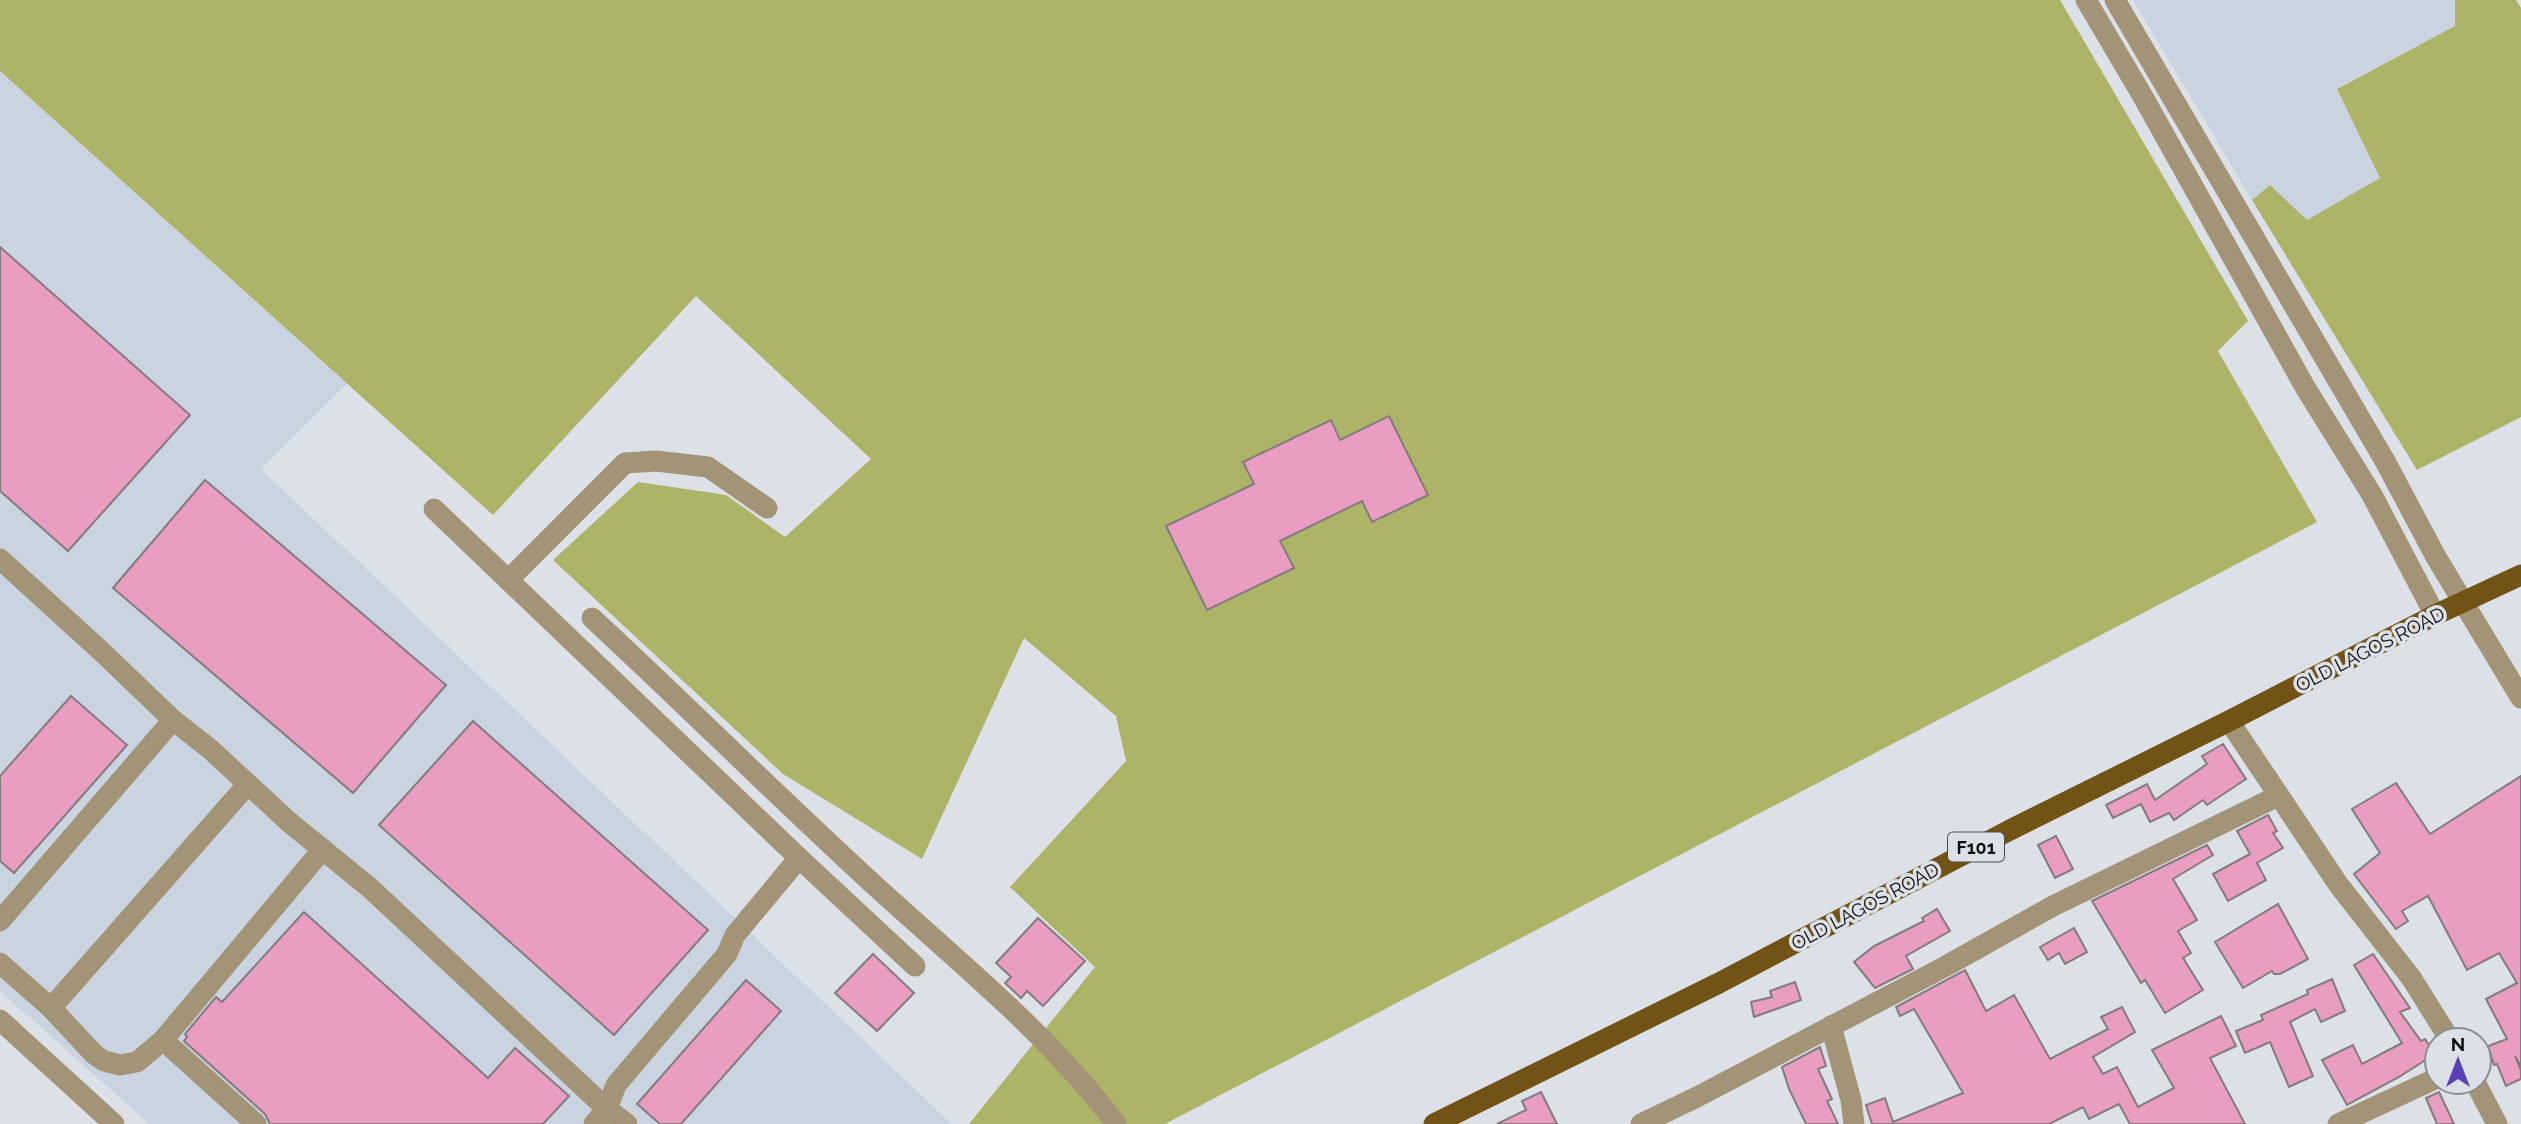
<svg xmlns="http://www.w3.org/2000/svg" width="2521" height="1124" font-family="Raleway,sans-serif">
<style>
.built{fill:#cad4e0}
.forest{fill:#adb468}
.building{fill:#e89dc1;stroke:#837b7e;stroke-width:2}
.lines{fill:none;stroke-linecap:round;stroke-linejoin:round}
.minor{stroke:#a49477;stroke-width:21}
.major{stroke:#715315;stroke-width:21}
.labels{text-anchor:middle;dominant-baseline:central;stroke-width:7;stroke-linejoin:round;paint-order:stroke}
.shield{fill:#dce1e7;stroke:#4c4f52;stroke-width:2}
.shield-label{font-size:18px;font-weight:bold;fill:#0e1012}
.street-label{font-size:19px;fill:#0e1012;stroke:#dce1e7}
</style>
<rect width="100%" height="100%" fill="#dce1e7"/>
<g class="built">
<path d="M 2133,0 L 2455,0 L 2456,26 L 2337,88 L 2381,178 L 2307,220 L 2270,185 L 2252,200 Z"/>
<path d="M 0,71 L 347,384 L 261,469 L 952,1124 L 149,1124 L 0,991 Z"/>
</g>
<g class="forest">
<path d="M 0,0 L 2060,0 L 2248,321 L 2218,351 L 2317,522 L 1165,1124 L 969,1124 L 1095,967 L 1010,887 L 1126,761 L 1116,716 L 1024,638 L 922,859 L 783,774 L 553,560 L 638,482 L 726,495 L 785,537 L 871,459 L 696,296 L 493,515 L 0,71 Z"/>
<path d="M 2455,0 L 2516,0 L 2521,8 L 2521,417 L 2417,470 L 2252,200 L 2270,185 L 2307,220 L 2380,178 L 2337,89 L 2455,26 Z"/>
</g>
<g class="building">
<path d="M 0,247 L 190,415 L 68,551 L 0,491 Z"/>
<path d="M 1389,416 L 1428,495 L 1372,522 L 1362,501 L 1280,541 L 1294,568 L 1207,610 L 1166,526 L 1254,484 L 1243,462 L 1331,420 L 1340,440 Z"/>
<path d="M 205,480 L 446,685 L 353,793 L 113,588 Z"/>
<path d="M 71,696 L 127,745 L 14,873 L 0,861 L 0,776 Z"/>
<path d="M 473,721 L 708,930 L 614,1035 L 379,825 Z"/>
<path d="M 2223,744 L 2246,779 L 2207,805 L 2203,800 L 2174,820 L 2169,813 L 2150,822 L 2141,804 L 2113,818 L 2106,805 L 2147,784 L 2155,800 L 2207,764 L 2202,756 Z"/>
<path d="M 2521,776 L 2521,1066 L 2515,1056 L 2521,1071 L 2521,1079 L 2506,1086 L 2497,1064 L 2494,1065 L 2488,1046 L 2507,1039 L 2486,999 L 2517,983 L 2499,953 L 2467,970 L 2428,896 L 2402,911 L 2408,921 L 2396,929 L 2354,874 L 2380,853 L 2352,809 L 2396,783 L 2430,834 Z"/>
<path d="M 2268,815 L 2277,831 L 2273,833 L 2283,848 L 2257,863 L 2266,880 L 2228,901 L 2213,874 L 2250,854 L 2237,831 Z"/>
<path d="M 2056,836 L 2073,869 L 2055,878 L 2038,845 Z"/>
<path d="M 2207,845 L 2213,855 L 2173,879 L 2197,920 L 2178,931 L 2191,953 L 2183,958 L 2203,990 L 2165,1013 L 2145,980 L 2141,983 L 2092,901 Z"/>
<path d="M 2278,904 L 2308,959 L 2280,974 L 2274,974 L 2272,971 L 2243,988 L 2215,942 Z"/>
<path d="M 1937,909 L 1950,931 L 1906,956 L 1913,969 L 1875,988 L 1854,962 L 1874,946 L 1924,921 L 1922,918 Z"/>
<path d="M 304,912 L 488,1078 L 515,1048 L 569,1096 L 543,1124 L 270,1124 L 265,1114 L 184,1041 L 187,1037 L 185,1034 L 216,997 L 222,1002 Z"/>
<path d="M 1038,918 L 1085,961 L 1043,1006 L 1027,991 L 1021,998 L 1005,983 L 1011,977 L 996,963 Z"/>
<path d="M 2074,928 L 2087,952 L 2065,964 L 2059,953 L 2048,960 L 2040,947 Z"/>
<path d="M 873,954 L 914,993 L 877,1031 L 835,993 Z"/>
<path d="M 2373,954 L 2410,1008 L 2400,1012 L 2421,1041 L 2425,1039 L 2435,1054 L 2399,1077 L 2347,1105 L 2322,1060 L 2353,1045 L 2362,1064 L 2402,1043 L 2354,965 Z"/>
<path d="M 1965,970 L 1986,1011 L 2014,995 L 2050,1059 L 2108,1029 L 2101,1017 L 2122,1007 L 2135,1032 L 2093,1057 L 2103,1074 L 2117,1067 L 2138,1107 L 2174,1088 L 2152,1050 L 2221,1016 L 2236,1046 L 2210,1058 L 2245,1124 L 2130,1124 L 2119,1104 L 2089,1119 L 2083,1107 L 2049,1124 L 1872,1124 L 1866,1105 L 1885,1098 L 1893,1122 L 1963,1093 L 1914,1009 L 1900,1016 L 1896,1007 Z"/>
<path d="M 2332,979 L 2345,1011 L 2321,1022 L 2315,1009 L 2290,1022 L 2313,1076 L 2289,1087 L 2270,1042 L 2245,1053 L 2236,1031 L 2263,1020 L 2261,1015 L 2308,994 L 2307,990 Z"/>
<path d="M 746,980 L 781,1011 L 681,1124 L 660,1124 L 637,1104 Z"/>
<path d="M 1795,982 L 1801,1000 L 1754,1017 L 1751,1002 L 1772,997 L 1770,991 Z"/>
<path d="M 1820,1047 L 1826,1066 L 1818,1069 L 1832,1099 L 1827,1101 L 1838,1124 L 1806,1124 L 1789,1089 L 1782,1067 Z"/>
<path d="M 1541,1092 L 1557,1124 L 1497,1124 L 1526,1110 L 1522,1101 Z"/>
<path d="M 2439,1092 L 2454,1124 L 2437,1124 L 2426,1098 Z"/>
</g>
<g class="lines">
<g class="minor">
<path d="M 2086,0 L 2142,95 L 2305,387 L 2372,495 L 2435,615"/>
<path d="M 2115,0 L 2385,461 L 2436,557 L 2521,698"/>
<path d="M 434,509 L 799,858 L 735,935 L 727,954 L 616,1085 L 607,1109 L 594,1124"/>
<path d="M 0,559 L 101,651 L 173,720 L 210,749 L 289,822 L 370,888 L 607,1109 L 627,1124"/>
<path d="M 508,580 L 625,463 L 656,461 L 708,467 L 767,508"/>
<path d="M 592,618 C 686,705 777,796 872,883 C 956,960 1048,1033 1116,1124"/>
<path d="M 2229,721 L 2338,884 L 2412,979 L 2450,1040"/>
<path d="M 799,858 L 915,966"/>
<path d="M 0,921 L 173,720"/>
<path d="M 0,963 L 51,1008 L 94,1054 L 104,1061 L 120,1065 L 137,1062 L 163,1040 L 323,849"/>
<path d="M 51,1008 L 248,784"/>
<path d="M 0,1020 L 114,1124"/>
<path d="M 1831,1026 L 1851,1100 L 1854,1124"/>
<path d="M 163,1040 L 256,1124"/>
<path d="M 2475,1082 L 2497,1124"/>
<path d="M 1641,1124 L 1697,1097 L 1946,966 L 2053,906 L 2278,796"/>
<path d="M 2338,1124 L 2437,1078"/>
</g>
<path class="major" d="M 1434,1124 L 1719,983 L 2010,830 L 2229,721 L 2435,615 L 2521,575"/>
</g>
<g class="labels">
<rect class="shield" x="1948" y="832.5" width="56" height="29" rx="5"/>
<g class="shield-label">
<text x="1976" y="847">F101</text>
</g>
<g class="street-label">
<text transform="translate(2370 649) rotate(-27)">OLD LAGOS ROAD</text>
<text transform="translate(1865 906) rotate(-28)">OLD LAGOS ROAD</text>
</g>
</g>
<g transform="translate(2458 1061)"><circle r="33" fill="#dce1e7" stroke="#8a8d92" stroke-width="2"/>
<path d="M0-5L12 26L0 18L-12 26Z" fill="#5a3fb7"/>
<text y="-10" font-size="19" font-weight="bold" text-anchor="middle" fill="#0e1012">N</text>
</g>
</svg>
